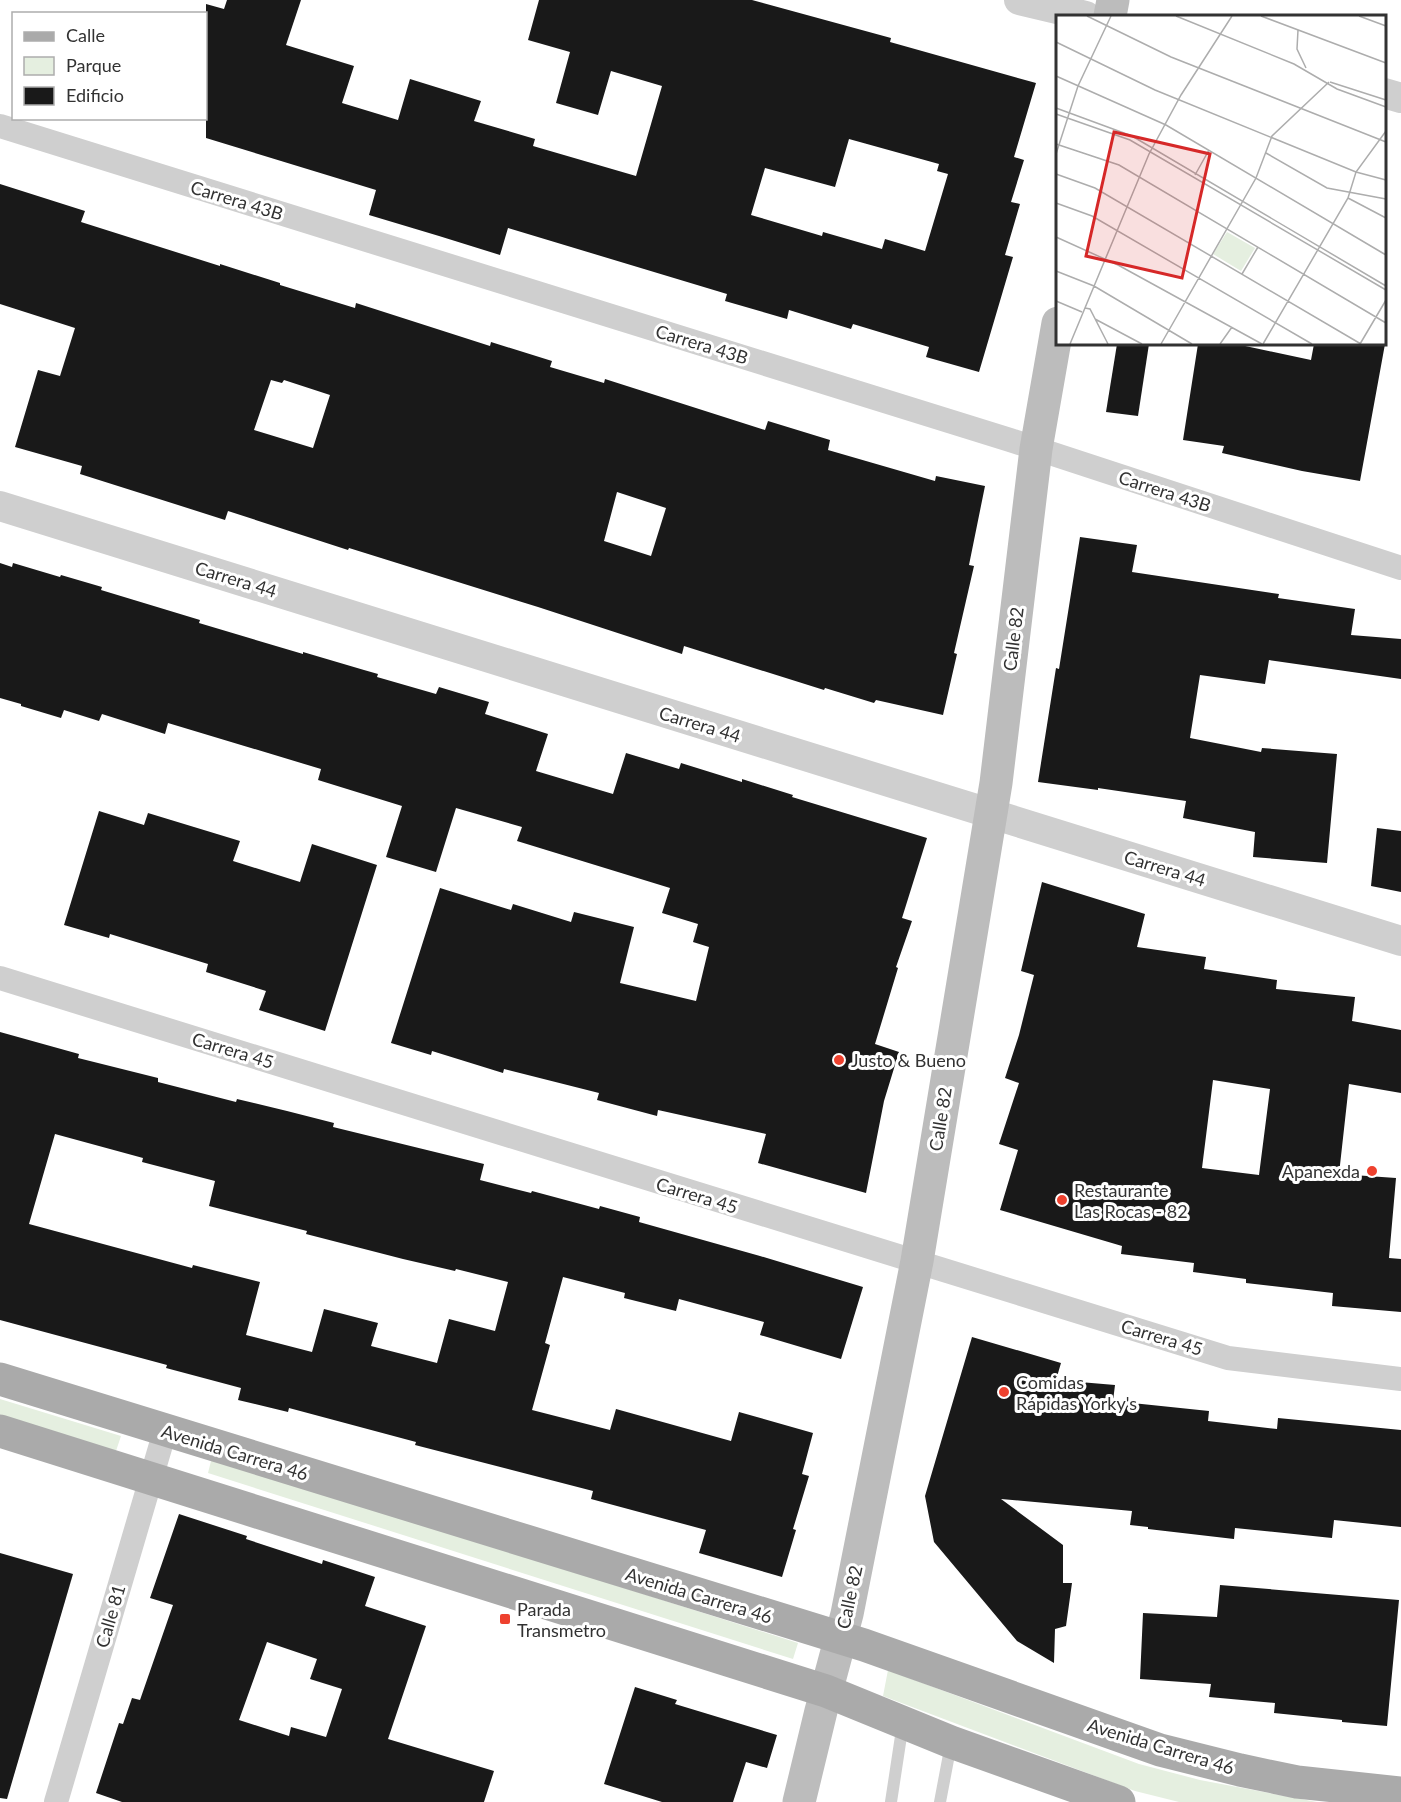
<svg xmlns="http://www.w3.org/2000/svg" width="1401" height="1802" font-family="Lato,sans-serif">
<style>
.green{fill:#e5efe0}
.building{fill:#191919;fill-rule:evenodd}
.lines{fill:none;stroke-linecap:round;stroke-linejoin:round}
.service{stroke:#cfcfcf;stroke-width:12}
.minor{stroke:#cfcfcf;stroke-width:24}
.tertiary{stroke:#cfcfcf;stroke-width:30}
.secondary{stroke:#bcbcbc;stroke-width:33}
.primary{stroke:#aaa;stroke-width:33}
.poi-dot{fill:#ee412e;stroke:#fff;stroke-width:2}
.labels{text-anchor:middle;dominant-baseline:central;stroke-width:6;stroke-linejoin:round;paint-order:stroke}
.street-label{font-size:18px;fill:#323232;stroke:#fff}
.poi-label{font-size:18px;fill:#323232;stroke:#fff;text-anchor:start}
.inset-road{fill:none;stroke:#adadad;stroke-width:1.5}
.view{fill:#d62828;fill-opacity:0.15;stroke:#d62828;stroke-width:3}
.inset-edge{fill:none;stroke:#323232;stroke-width:3}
</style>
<rect width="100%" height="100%" fill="#fff"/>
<g class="green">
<path d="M 0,1399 L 121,1436 L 116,1451 L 0,1415 Z"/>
<path d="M 212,1457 L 798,1643 L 793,1659 L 208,1473 Z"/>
<path d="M 888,1670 L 1139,1764 L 1200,1780 L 1317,1802 L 1179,1802 L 1135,1791 L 883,1696 Z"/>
</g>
<g class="building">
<path d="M 227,0 L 301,0 L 286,45 L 354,66 L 342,103 L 398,120 L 410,79 L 481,101 L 474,121 L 535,139 L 533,146 L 636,176 L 662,86 L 611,71 L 598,115 L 556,103 L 570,52 L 528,40 L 539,0 L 752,0 L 891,38 L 890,42 L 1036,83 L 1014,157 L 1024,160 L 1011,202 L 1020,204 L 1005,255 L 1013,257 L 979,372 L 926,357 L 929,347 L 853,324 L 851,329 L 789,310 L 787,319 L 725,301 L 727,294 L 508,228 L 500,255 L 439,236 L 369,215 L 376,190 L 206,138 L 206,4 L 224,9 ZM 849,139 L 939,164 L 937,171 L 948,174 L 925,251 L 885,239 L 882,249 L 823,232 L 822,236 L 751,215 L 765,168 L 835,187 Z"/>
<path d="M 0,184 L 85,211 L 81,222 L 220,266 L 220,264 L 280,283 L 280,285 L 355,308 L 356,303 L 490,346 L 491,342 L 552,361 L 550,367 L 604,383 L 605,379 L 765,430 L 768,421 L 830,440 L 828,450 L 935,481 L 936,476 L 985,486 L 969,565 L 974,566 L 954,653 L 957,654 L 943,715 L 876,700 L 874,703 L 825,688 L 824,690 L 684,646 L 682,654 L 538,607 L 349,548 L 348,550 L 228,511 L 225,520 L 178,505 L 80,474 L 82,466 L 15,447 L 38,370 L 60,376 L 75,328 L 0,304 ZM 271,380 L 282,383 L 284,380 L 330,395 L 313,448 L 254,430 ZM 617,492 L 666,508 L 651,556 L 604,541 Z"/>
<path d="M 1117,344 L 1149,344 L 1138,416 L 1106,412 Z"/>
<path d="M 1198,344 L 1236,344 L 1311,360 L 1314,344 L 1385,344 L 1360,481 L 1302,471 L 1222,453 L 1224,446 L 1183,440 Z"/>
<path d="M 1080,537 L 1137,545 L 1132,572 L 1279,594 L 1278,598 L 1355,609 L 1351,635 L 1401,639 L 1401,679 L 1269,660 L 1265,684 L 1200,675 L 1190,738 L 1261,752 L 1262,748 L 1337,754 L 1327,863 L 1253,857 L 1255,832 L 1183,818 L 1186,801 L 1098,788 L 1098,790 L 1038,782 L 1056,668 L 1059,669 Z"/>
<path d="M 0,563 L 12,567 L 13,563 L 60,577 L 61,575 L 102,587 L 101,590 L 200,620 L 199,623 L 303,654 L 303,652 L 364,670 L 378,674 L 377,677 L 436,694 L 439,687 L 489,702 L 485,714 L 548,734 L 536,771 L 613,794 L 626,753 L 679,769 L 681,763 L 742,782 L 742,779 L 793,795 L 792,797 L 927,838 L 902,918 L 912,921 L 896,967 L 898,968 L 875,1044 L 899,1052 L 884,1101 L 866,1193 L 758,1163 L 766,1134 L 658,1110 L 657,1116 L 597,1100 L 599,1093 L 504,1069 L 503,1073 L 432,1051 L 431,1055 L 391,1043 L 440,888 L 511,910 L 513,904 L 571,922 L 574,912 L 634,927 L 620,983 L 696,1001 L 709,947 L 693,942 L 698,924 L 662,913 L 670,888 L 517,841 L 522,827 L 456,808 L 436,872 L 386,857 L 402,806 L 318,780 L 321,769 L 168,723 L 165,734 L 102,714 L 99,721 L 64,710 L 61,718 L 21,706 L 21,704 L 0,698 Z"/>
<path d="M 99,811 L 144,825 L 148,813 L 240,841 L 233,861 L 300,882 L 312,844 L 377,865 L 325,1031 L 259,1010 L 266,991 L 206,972 L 208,964 L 110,934 L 109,938 L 64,925 Z"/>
<path d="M 1377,828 L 1401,831 L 1401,892 L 1371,886 Z"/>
<path d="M 1042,882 L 1145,914 L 1137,947 L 1206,957 L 1204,969 L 1277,980 L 1276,989 L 1355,997 L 1352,1021 L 1401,1030 L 1401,1093 L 1349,1084 L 1339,1174 L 1396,1178 L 1389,1258 L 1401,1259 L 1401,1312 L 1332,1306 L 1333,1293 L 1246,1283 L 1246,1279 L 1193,1272 L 1194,1263 L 1121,1254 L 1122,1246 L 1000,1210 L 1018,1150 L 999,1144 L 1019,1083 L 1005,1078 L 1019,1035 L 1034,975 L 1021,971 ZM 1213,1080 L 1270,1089 L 1259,1175 L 1202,1168 Z"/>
<path d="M 0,1032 L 79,1054 L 78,1058 L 158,1078 L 158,1082 L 236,1102 L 237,1099 L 287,1111 L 334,1123 L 333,1127 L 484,1164 L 480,1180 L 531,1193 L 532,1191 L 599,1209 L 600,1206 L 640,1217 L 639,1222 L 760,1256 L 863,1287 L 841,1359 L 760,1335 L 764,1322 L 679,1299 L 676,1311 L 624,1298 L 625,1293 L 563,1277 L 545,1343 L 550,1345 L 532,1410 L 610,1430 L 616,1409 L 731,1441 L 739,1412 L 813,1433 L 802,1474 L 809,1476 L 793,1529 L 796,1530 L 782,1577 L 699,1553 L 706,1530 L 591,1499 L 593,1491 L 415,1445 L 416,1442 L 289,1408 L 288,1412 L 238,1400 L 241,1388 L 166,1368 L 167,1365 L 0,1320 ZM 55,1134 L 143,1158 L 142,1162 L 215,1181 L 209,1206 L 307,1231 L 306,1234 L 403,1259 L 455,1271 L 456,1269 L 508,1282 L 495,1331 L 449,1319 L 437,1363 L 371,1346 L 378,1323 L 324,1309 L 312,1352 L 246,1335 L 260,1282 L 193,1265 L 192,1268 L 29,1224 Z"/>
<path d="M 972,1337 L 1061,1363 L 1056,1380 L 1115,1385 L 1113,1401 L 1209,1411 L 1208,1421 L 1277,1429 L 1278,1418 L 1401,1430 L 1401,1527 L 1334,1520 L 1332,1538 L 1235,1528 L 1234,1539 L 1148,1529 L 1148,1527 L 1130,1525 L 1132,1511 L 1001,1499 L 1063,1545 L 1063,1583 L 1072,1583 L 1066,1626 L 1055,1629 L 1054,1663 L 1017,1641 L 934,1542 L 925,1496 Z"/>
<path d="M 179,1514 L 247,1536 L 246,1539 L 322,1564 L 323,1560 L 375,1577 L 365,1606 L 426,1626 L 388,1739 L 494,1771 L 484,1802 L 122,1802 L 96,1793 L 119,1723 L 123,1724 L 132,1698 L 140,1700 L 173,1605 L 150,1598 ZM 267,1642 L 317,1659 L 310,1679 L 342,1689 L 326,1737 L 291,1727 L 289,1736 L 239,1720 Z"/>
<path d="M 0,1553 L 73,1574 L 7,1799 L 0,1798 Z"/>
<path d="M 1220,1585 L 1399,1600 L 1387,1726 L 1342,1722 L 1342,1720 L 1274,1713 L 1275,1703 L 1209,1697 L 1211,1684 L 1140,1679 L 1143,1613 L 1217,1617 Z"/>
<path d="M 635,1687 L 677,1700 L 675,1704 L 777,1735 L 767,1768 L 746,1762 L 733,1802 L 662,1802 L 604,1784 Z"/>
</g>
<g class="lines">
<g class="service">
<path d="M 891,1802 L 903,1723"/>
<path d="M 940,1802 L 951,1744"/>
</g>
<g class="minor">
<path d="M 0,126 L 1010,440 L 1401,568"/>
<path d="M 0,978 L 1228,1358 L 1401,1379"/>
<path d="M 56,1802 L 165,1431"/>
</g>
<g class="tertiary">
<path d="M 1019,0 L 1086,16"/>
<path d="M 1384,93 L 1401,98"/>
<path d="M 0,506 L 1401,941"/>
</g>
<g class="secondary">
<path d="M 1110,16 L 1113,0"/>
<path d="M 799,1802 L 821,1711 L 847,1614 L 917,1261 L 996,783 L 1036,449 L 1058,323"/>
</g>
<g class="primary">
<path d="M 0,1379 L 864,1645 L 1160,1750 L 1240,1770 L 1297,1782 L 1401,1793"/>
<path d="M 0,1431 L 826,1691 L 951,1742 L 1119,1802"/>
</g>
</g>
<g class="poi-dot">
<circle cx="839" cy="1060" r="6"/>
<circle cx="1372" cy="1171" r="6"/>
<circle cx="1062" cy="1200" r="6"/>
<circle cx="1004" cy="1392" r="6"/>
<rect x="499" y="1613" width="12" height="12" rx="3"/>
</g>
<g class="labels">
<g class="street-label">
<text transform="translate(237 200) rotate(17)">Carrera 43B</text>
<text transform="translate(702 344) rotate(17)">Carrera 43B</text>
<text transform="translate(1165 491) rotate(18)">Carrera 43B</text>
<text transform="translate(236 579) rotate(17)">Carrera 44</text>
<text transform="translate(1013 639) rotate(-83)">Calle 82</text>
<text transform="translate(700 724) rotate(17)">Carrera 44</text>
<text transform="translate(1165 868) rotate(17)">Carrera 44</text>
<text transform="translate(233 1050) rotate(17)">Carrera 45</text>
<text transform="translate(940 1119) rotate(-81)">Calle 82</text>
<text transform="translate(697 1195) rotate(17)">Carrera 45</text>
<text transform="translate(1162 1337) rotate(17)">Carrera 45</text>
<text transform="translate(235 1452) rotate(17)">Avenida Carrera 46</text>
<text transform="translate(699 1595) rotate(17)">Avenida Carrera 46</text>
<text transform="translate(849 1597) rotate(-78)">Calle 82</text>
<text transform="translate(110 1616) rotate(-74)">Calle 81</text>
<text transform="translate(1161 1746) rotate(17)">Avenida Carrera 46</text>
</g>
<g class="poi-label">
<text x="851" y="1060">Justo &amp; Bueno</text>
<text x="1360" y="1171" text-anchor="end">Apanexda</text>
<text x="1074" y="1190">Restaurante<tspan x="1074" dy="21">Las Rocas - 82</tspan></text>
<text x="1016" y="1382">Comidas<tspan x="1016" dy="21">Rápidas Yorky's</tspan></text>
<text x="517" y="1609">Parada<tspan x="517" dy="21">Transmetro</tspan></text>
</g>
</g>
<g transform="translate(1056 15)">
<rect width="330" height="330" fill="#fff"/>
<path d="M 171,217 L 199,233 L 185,256 L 157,239 Z" fill="#e5efe0"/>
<path class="inset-road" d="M 31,1 L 115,42 L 330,127M 120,1 L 238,49 L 281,74 L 330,92M 205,1 L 330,48M 303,1 L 330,11M 242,15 L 241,34 L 250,53M 0,27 L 99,75 L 300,157 L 330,165M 0,61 L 110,110 L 330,240M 274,67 L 330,85M 0,93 L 76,121 L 330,271M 0,99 L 74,125 L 330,275M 0,129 L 63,150 L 330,308M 210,138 L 271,173 L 330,184M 0,139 L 22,71 L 55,1M 0,159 L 39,173 L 305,329M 139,160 L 153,135M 292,183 L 330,203M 0,188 L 36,201 L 256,329M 0,222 L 62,250 L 206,329M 0,256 L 38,271 L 136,329M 186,259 L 202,232M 0,286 L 26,297M 29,293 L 34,294 L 52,329M 39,304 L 86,329M 14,329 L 93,139 L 125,80 L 176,1M 105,329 L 200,163 L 216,121 L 273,67M 164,329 L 176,312M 207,329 L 292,183 L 300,157 L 330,116M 304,329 L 330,285"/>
<path class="view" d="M 58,117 L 154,139 L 126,263 L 30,241 Z"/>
<rect width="330" height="330" class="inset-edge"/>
</g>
<rect x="12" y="12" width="195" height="108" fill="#ffffff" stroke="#adadad" stroke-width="1.5"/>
<rect x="24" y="32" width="30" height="9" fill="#aaaaaa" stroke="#adadad" stroke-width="1.5"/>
<text x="66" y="42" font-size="18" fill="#323232">Calle</text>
<rect x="24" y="57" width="30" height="18" fill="#e5efe0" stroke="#adadad" stroke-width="1.5"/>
<text x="66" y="72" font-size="18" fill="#323232">Parque</text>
<rect x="24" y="87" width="30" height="18" fill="#191919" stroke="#adadad" stroke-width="1.5"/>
<text x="66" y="102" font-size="18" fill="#323232">Edificio</text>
</svg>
